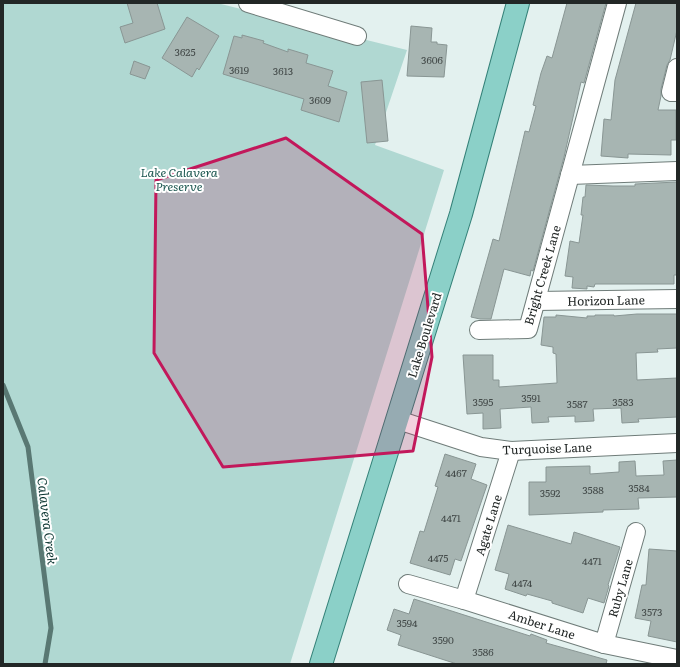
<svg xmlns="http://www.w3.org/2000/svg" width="680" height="667" font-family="Literata,serif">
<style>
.green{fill:#b0d8d2}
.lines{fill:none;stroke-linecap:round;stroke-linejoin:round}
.stream{stroke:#597873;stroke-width:5}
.building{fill:#a7b5b2;stroke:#899694}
.minor-casing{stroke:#6f7c79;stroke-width:20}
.major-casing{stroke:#348178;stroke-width:24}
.minor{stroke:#fff;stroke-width:18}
.major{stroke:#8bd0c8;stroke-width:22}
.marked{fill:#c2185b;fill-opacity:0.2;stroke:#c2185b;stroke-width:3;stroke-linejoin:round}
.labels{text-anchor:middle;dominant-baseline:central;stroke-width:4;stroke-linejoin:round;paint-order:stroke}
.number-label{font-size:10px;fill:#434a49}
.park-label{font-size:12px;font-style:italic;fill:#1a564f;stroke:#fff}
.street-label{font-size:12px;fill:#222726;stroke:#fff}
.water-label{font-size:13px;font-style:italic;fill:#0a3531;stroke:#fff}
</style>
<rect width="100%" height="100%" fill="#e3f1ef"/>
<path class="green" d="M 3,3 L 217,3 L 407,50 L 375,145 L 444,170 L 290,664 L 3,664 Z"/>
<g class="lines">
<path class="stream" d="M 3,385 L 28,447 L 51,628 L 45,664"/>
</g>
<g class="building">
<path d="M 127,3 L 157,3 L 165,29 L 125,43 L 120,27 L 133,23 Z"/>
<path d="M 567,3 L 606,3 L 584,83 L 581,82 L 564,157 L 533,271 L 531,270 L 530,276 L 504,269 L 491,319 L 480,319 L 471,317 L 493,239 L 499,241 L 525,131 L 529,132 L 536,106 L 533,105 L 541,73 L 547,56 L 552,58 Z"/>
<path d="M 636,3 L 677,3 L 677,30 L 670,60 L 667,65 L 661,89 L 661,96 L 658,110 L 676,110 L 676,140 L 671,140 L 671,155 L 628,154 L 628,158 L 601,156 L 604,119 L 611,120 L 615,80 Z"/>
<path d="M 187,17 L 219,36 L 199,70 L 197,68 L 192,77 L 162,58 Z"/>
<path d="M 411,26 L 432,28 L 431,42 L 437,42 L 437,44 L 447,45 L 444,77 L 407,76 Z"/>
<path d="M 242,35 L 264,41 L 263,43 L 288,52 L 288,49 L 308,55 L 306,63 L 333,71 L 328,86 L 347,92 L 339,122 L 301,110 L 304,99 L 223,74 L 234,36 L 242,38 Z"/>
<path d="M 134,61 L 150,67 L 145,79 L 130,74 Z"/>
<path d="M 382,80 L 388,141 L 367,143 L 361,82 Z"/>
<path d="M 677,182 L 677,275 L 674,275 L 674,284 L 595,284 L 594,287 L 587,286 L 587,289 L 572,288 L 573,277 L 565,276 L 570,241 L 579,243 L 583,215 L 581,215 L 583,197 L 585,197 L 586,185 L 613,186 L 635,186 L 635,184 Z"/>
<path d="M 637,314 L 677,314 L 677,348 L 657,349 L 658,352 L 636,353 L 637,380 L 677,378 L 677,417 L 638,419 L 639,422 L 622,423 L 621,408 L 593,409 L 594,421 L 575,422 L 575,416 L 548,417 L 549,422 L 532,423 L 531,407 L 500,409 L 501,428 L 483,429 L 483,413 L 467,414 L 463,355 L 493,355 L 493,380 L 499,380 L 499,387 L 557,383 L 556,354 L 553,353 L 553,347 L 541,345 L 544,317 L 556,317 L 556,315 L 587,318 L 587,316 L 595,316 L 595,315 L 614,315 L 614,316 Z"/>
<path d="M 445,454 L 476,464 L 471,479 L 487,485 L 461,561 L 455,559 L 450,575 L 410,563 L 420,531 L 424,532 L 438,487 L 435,486 Z"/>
<path d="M 677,460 L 677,497 L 638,498 L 639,509 L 603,510 L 603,512 L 529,515 L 529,482 L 546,482 L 546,467 L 590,466 L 590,474 L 619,472 L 619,462 L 635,461 L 636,476 L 664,475 L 663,461 Z"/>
<path d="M 508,525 L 571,544 L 574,532 L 620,547 L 608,585 L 609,586 L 604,603 L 588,598 L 583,613 L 552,603 L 552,601 L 527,594 L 526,596 L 505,589 L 509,574 L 495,570 Z"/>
<path d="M 649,549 L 677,551 L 677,642 L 648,636 L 651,621 L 635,618 L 642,585 L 646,585 Z"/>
<path d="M 414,599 L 530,636 L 531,634 L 547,640 L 546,643 L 607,660 L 606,664 L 457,664 L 398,645 L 401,635 L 387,630 L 394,609 L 409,614 Z"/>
</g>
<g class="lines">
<g class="minor-casing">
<g id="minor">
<path d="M 248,3 L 357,36"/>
<path d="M 677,68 L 671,92 L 677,92"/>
<path d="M 570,175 L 677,171"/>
<path d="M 536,301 L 677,299"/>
<path d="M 479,330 L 528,329 L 617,3"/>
<path d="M 398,420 L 481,447 L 511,451 L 677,443"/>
<path d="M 408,584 L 464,600 L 604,644 L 677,659"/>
<path d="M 464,600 L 511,451"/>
<path d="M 604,644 L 636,532"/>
</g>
</g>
<g class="major-casing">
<path id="major" d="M 321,664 L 461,214 L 518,3"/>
</g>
<use href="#minor" class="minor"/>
<use href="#major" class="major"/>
</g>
<path class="marked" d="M 286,138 L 422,234 L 432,357 L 413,451 L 223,467 L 154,353 L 156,180 Z"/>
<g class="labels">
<g class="number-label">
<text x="185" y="51">3625</text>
<text x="432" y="59">3606</text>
<text x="239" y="69">3619</text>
<text x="283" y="70">3613</text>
<text x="320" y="99">3609</text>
<text x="531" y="397">3591</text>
<text x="483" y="401">3595</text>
<text x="623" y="401">3583</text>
<text x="577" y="403">3587</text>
<text x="456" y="472">4467</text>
<text x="639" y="487">3584</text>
<text x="593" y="489">3588</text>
<text x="550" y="492">3592</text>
<text x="451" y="517">4471</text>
<text x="438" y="557">4475</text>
<text x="592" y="560">4471</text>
<text x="522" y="582">4474</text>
<text x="652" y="611">3573</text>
<text x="407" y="622">3594</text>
<text x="443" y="639">3590</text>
<text x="483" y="651">3586</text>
</g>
<g class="park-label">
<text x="179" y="172">Lake Calavera<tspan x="179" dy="14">Preserve</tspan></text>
</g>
<g class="street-label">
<text transform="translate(542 275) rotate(-74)">Bright Creek Lane</text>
<text transform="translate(606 300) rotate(-1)">Horizon Lane</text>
<text transform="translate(424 335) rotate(-73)">Lake Boulevard</text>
<text transform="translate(547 448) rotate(-2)">Turquoise Lane</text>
<text transform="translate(488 525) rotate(-73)">Agate Lane</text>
<text transform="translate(620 588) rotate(-74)">Ruby Lane</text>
<text transform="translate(542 624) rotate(18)">Amber Lane</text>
</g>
<g class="water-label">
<text transform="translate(48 521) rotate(83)">Calavera Creek</text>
</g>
</g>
<rect width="680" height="667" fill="none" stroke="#222726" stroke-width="8"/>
</svg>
